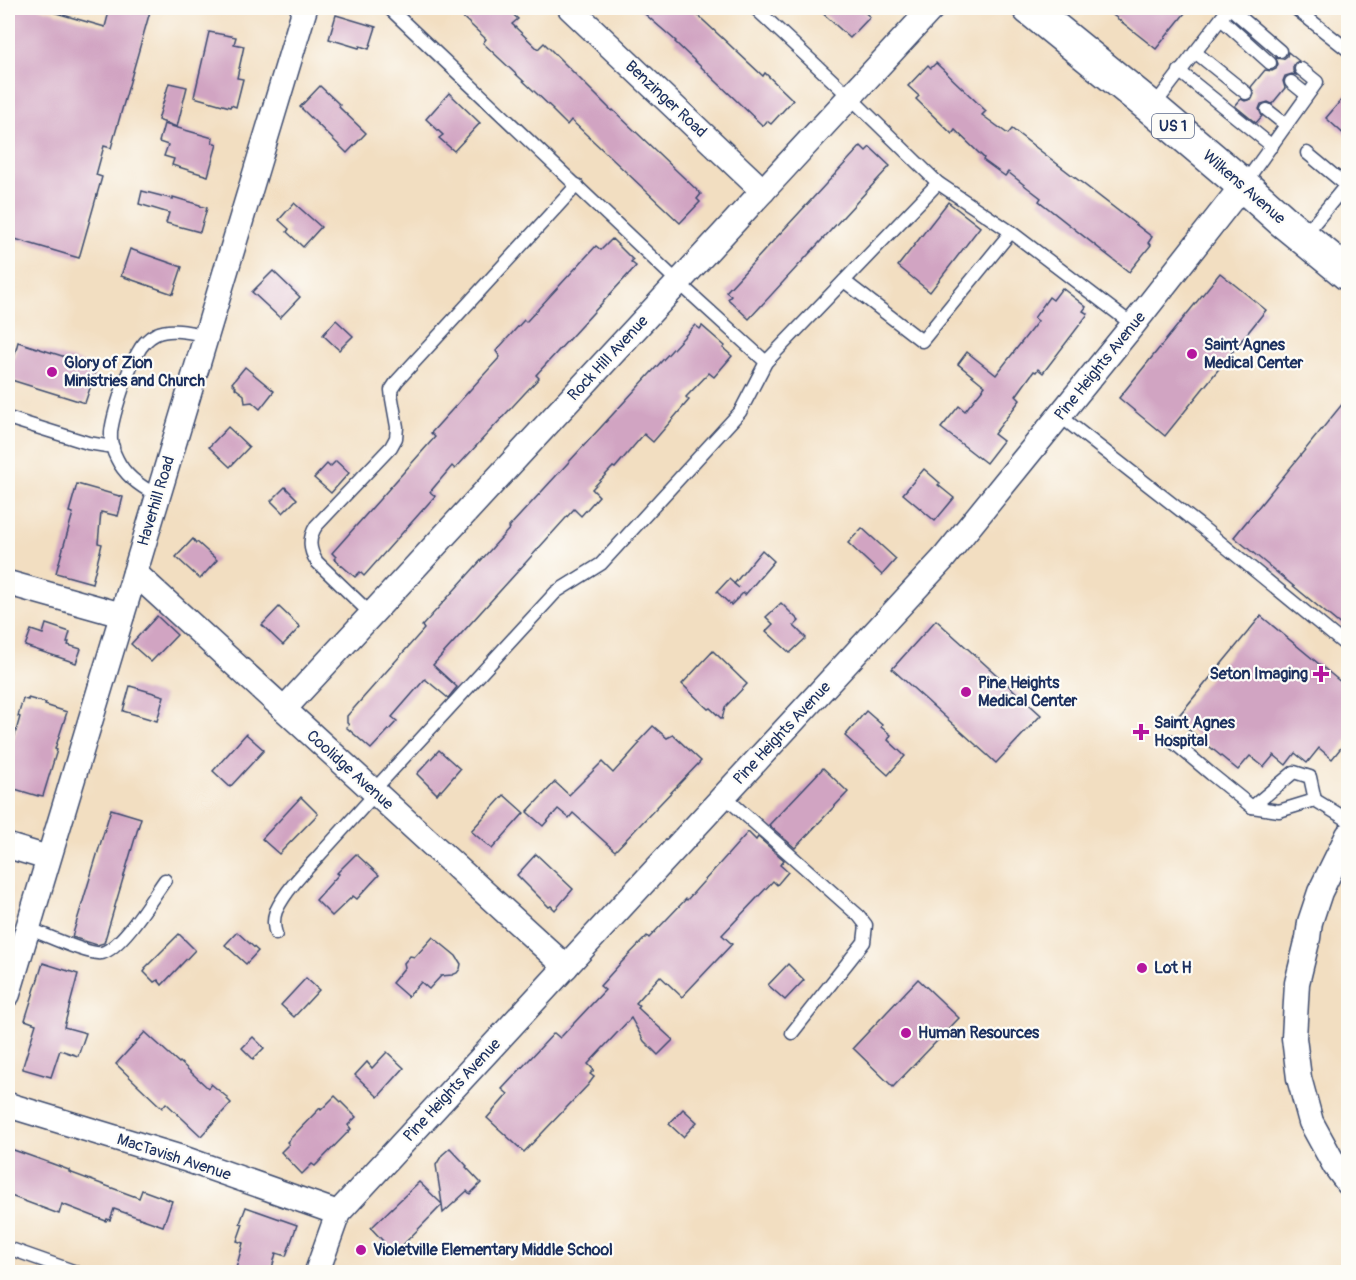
<svg xmlns="http://www.w3.org/2000/svg" width="1356" height="1280" font-family="Pangolin,sans-serif">
<style>
.building{fill:#d1a4c2}
.lines{fill:none;stroke-linecap:round;stroke-linejoin:round}
.lane-casing{stroke:#3b496d;stroke-width:15}
.street-casing{stroke:#3b496d;stroke-width:27}
.primary-casing{stroke:#3b496d;stroke-width:36}
.lane{stroke:#fff;stroke-width:12}
.street{stroke:#fff;stroke-width:24}
.primary{stroke:#fff;stroke-width:33}
.poi-dot{fill:#b5179e;stroke:#fdfcf7;stroke-width:2}
.labels{text-anchor:middle;dominant-baseline:central;stroke-width:4.5;stroke-linejoin:round;paint-order:stroke}
.shield{fill:#fdfcf7;stroke:#5f6c8c;stroke-width:1.5}
.shield-label{font-size:15px;font-weight:bold;fill:#1b2f5e}
.street-label{font-size:16px;fill:#1b2f5e;stroke:#fdfcf7}
.poi-label{font-size:16px;font-weight:bold;fill:#1b2f5e;stroke:#fdfcf7;text-anchor:start}
</style>
<rect width="100%" height="100%" fill="#fdfcf7"/>
<filter id="ink" filterUnits="userSpaceOnUse"><feTurbulence type="fractalNoise" baseFrequency=".0167" numOctaves="2"/><feDisplacementMap in="SourceGraphic" scale="12" xChannelSelector="R" yChannelSelector="G"/><feConvolveMatrix kernelMatrix="1 2 1 2 8 2 1 2 1" color-interpolation-filters="sRGB"/></filter>
<filter id="wash" filterUnits="userSpaceOnUse"><feTurbulence type="fractalNoise" baseFrequency=".008" numOctaves="4" result="noise"/><feDisplacementMap in="SourceGraphic" scale="24" xChannelSelector="R" yChannelSelector="G"/><feGaussianBlur stdDeviation="1.35" result="paint"/><feColorMatrix in="noise" values="0 0 0 0 0 0 0 0 0 0 0 0 0 0 0 0 0 1.4 0 .05"/><feComposite in="paint" operator="in"/></filter>
<g filter="url(#wash)">
<rect width="100%" height="100%" fill="#f2dec1"/>
<g id="blocks">
<g class="building">
<path d="M 8,8 L 39,8 L 105,27 L 110,8 L 151,8 L 111,148 L 104,146 L 96,175 L 102,177 L 79,258 L 8,237 Z"/>
<path d="M 453,8 L 506,8 L 518,19 L 512,24 L 538,49 L 544,43 L 612,111 L 613,110 L 701,194 L 697,199 L 700,202 L 680,223 L 571,120 L 567,125 L 552,110 L 553,109 L 483,43 L 486,39 Z"/>
<path d="M 638,8 L 690,8 L 763,76 L 765,73 L 793,100 L 771,124 L 767,121 L 763,126 L 675,42 L 676,41 Z"/>
<path d="M 817,8 L 860,8 L 870,17 L 850,38 Z"/>
<path d="M 1104,8 L 1189,8 L 1156,49 Z"/>
<path d="M 336,15 L 376,27 L 369,49 L 360,46 L 359,48 L 329,39 Z"/>
<path d="M 209,32 L 236,37 L 234,44 L 244,46 L 237,78 L 243,79 L 236,107 L 231,105 L 230,107 L 194,97 Z"/>
<path d="M 1288,52 L 1299,61 L 1295,63 L 1293,67 L 1293,71 L 1296,75 L 1292,74 L 1285,76 L 1283,81 L 1285,88 L 1272,104 L 1268,102 L 1261,104 L 1259,109 L 1262,116 L 1256,123 L 1235,106 L 1241,99 L 1245,101 L 1252,99 L 1254,94 L 1251,87 L 1265,70 L 1272,71 L 1276,69 L 1278,64 L 1276,58 L 1283,59 L 1287,56 Z"/>
<path d="M 936,63 L 986,111 L 982,115 L 1008,134 L 1012,129 L 1152,237 L 1148,243 L 1151,245 L 1129,272 L 1039,201 L 1041,198 L 1028,188 L 1008,172 L 1005,176 L 983,160 L 984,158 L 955,130 L 952,134 L 916,99 L 919,96 L 908,86 L 928,65 L 931,68 Z"/>
<path d="M 169,83 L 187,87 L 177,127 L 158,120 Z"/>
<path d="M 320,86 L 340,105 L 339,107 L 366,133 L 347,153 L 300,107 Z"/>
<path d="M 1348,92 L 1348,138 L 1326,118 Z"/>
<path d="M 449,93 L 480,123 L 454,151 L 439,138 L 443,135 L 426,119 Z"/>
<path d="M 164,124 L 213,138 L 212,142 L 217,144 L 208,176 L 172,165 L 174,159 L 164,156 L 168,145 L 159,142 Z"/>
<path d="M 861,146 L 866,151 L 870,147 L 890,166 L 749,319 L 728,299 L 731,296 L 726,292 Z"/>
<path d="M 142,191 L 173,199 L 173,197 L 200,205 L 200,206 L 207,208 L 200,232 L 166,223 L 169,213 L 139,204 Z"/>
<path d="M 948,202 L 980,227 L 930,292 L 898,266 Z"/>
<path d="M 294,203 L 321,227 L 303,247 L 287,232 L 289,229 L 279,220 Z"/>
<path d="M 612,239 L 633,260 L 631,262 L 636,266 L 536,375 L 539,378 L 524,394 L 455,469 L 452,466 L 430,492 L 435,496 L 364,576 L 360,572 L 355,577 L 334,559 L 336,557 L 332,553 L 435,437 L 431,433 L 500,357 L 496,351 L 524,320 L 526,322 L 596,246 L 601,250 Z"/>
<path d="M 130,249 L 182,267 L 173,294 L 121,276 Z"/>
<path d="M 273,271 L 300,297 L 280,318 L 252,292 Z"/>
<path d="M 1220,273 L 1266,310 L 1165,436 L 1119,398 Z"/>
<path d="M 1062,288 L 1086,307 L 1083,311 L 1088,314 L 1043,373 L 1038,369 L 1036,372 L 1034,371 L 1016,396 L 1020,400 L 994,434 L 1003,441 L 986,463 L 941,428 L 959,406 L 965,411 L 985,386 L 958,364 L 967,352 L 996,375 L 1038,321 L 1034,318 L 1049,297 L 1053,300 Z"/>
<path d="M 336,320 L 353,336 L 339,350 L 323,335 Z"/>
<path d="M 695,325 L 700,329 L 702,326 L 725,346 L 723,348 L 732,356 L 714,377 L 709,373 L 686,397 L 689,400 L 653,442 L 644,434 L 615,468 L 613,467 L 592,489 L 599,496 L 581,516 L 574,509 L 433,665 L 457,687 L 448,698 L 425,679 L 392,717 L 397,721 L 371,749 L 346,727 L 349,725 L 347,723 L 347,716 L 424,629 L 422,626 L 510,528 L 509,527 Z"/>
<path d="M 18,342 L 97,367 L 85,403 L 8,379 Z"/>
<path d="M 245,367 L 274,391 L 260,409 L 252,402 L 245,403 L 244,395 L 235,388 L 236,387 L 232,383 Z"/>
<path d="M 1348,397 L 1348,631 L 1234,537 Z"/>
<path d="M 228,427 L 249,447 L 230,467 L 209,447 Z"/>
<path d="M 336,461 L 349,473 L 331,493 L 314,478 L 327,464 L 330,467 Z"/>
<path d="M 924,469 L 940,483 L 938,485 L 954,498 L 935,521 L 903,494 Z"/>
<path d="M 77,484 L 123,497 L 118,516 L 101,512 L 98,543 L 102,544 L 92,583 L 56,573 L 73,513 L 69,512 Z"/>
<path d="M 285,487 L 297,499 L 283,513 L 271,501 Z"/>
<path d="M 862,528 L 896,559 L 882,575 L 848,543 Z"/>
<path d="M 193,539 L 196,543 L 197,542 L 217,560 L 200,579 L 176,557 Z"/>
<path d="M 762,550 L 774,561 L 745,595 L 743,593 L 731,605 L 717,592 L 729,579 L 739,588 L 734,584 Z"/>
<path d="M 781,603 L 799,621 L 794,626 L 806,638 L 790,653 L 766,631 L 773,624 L 766,617 Z"/>
<path d="M 279,607 L 300,627 L 283,645 L 262,625 Z"/>
<path d="M 157,616 L 177,635 L 151,662 L 131,644 Z"/>
<path d="M 1261,616 L 1348,688 L 1348,739 L 1332,759 L 1319,748 L 1307,763 L 1295,753 L 1286,765 L 1274,755 L 1264,767 L 1250,756 L 1238,770 L 1176,719 Z"/>
<path d="M 936,620 L 1041,715 L 996,763 L 892,669 Z"/>
<path d="M 46,624 L 70,632 L 67,642 L 69,642 L 68,645 L 81,649 L 76,663 L 25,646 L 31,630 L 43,634 Z"/>
<path d="M 713,651 L 747,684 L 725,707 L 722,719 L 710,708 L 708,709 L 682,684 Z"/>
<path d="M 130,686 L 164,696 L 157,721 L 123,711 Z"/>
<path d="M 28,698 L 46,703 L 45,705 L 67,712 L 55,749 L 57,750 L 43,796 L 38,795 L 38,796 L 8,787 L 8,759 L 20,717 L 18,716 L 23,699 L 28,700 Z"/>
<path d="M 866,711 L 882,725 L 881,727 L 891,735 L 888,740 L 905,756 L 888,775 L 845,736 Z"/>
<path d="M 653,726 L 667,738 L 673,735 L 701,761 L 615,851 L 573,813 L 569,818 L 558,809 L 543,826 L 527,812 L 555,782 L 569,795 L 602,762 L 613,773 L 640,743 L 638,742 Z"/>
<path d="M 246,734 L 264,750 L 230,787 L 213,771 Z"/>
<path d="M 439,750 L 460,769 L 441,791 L 440,790 L 437,794 L 417,774 Z"/>
<path d="M 823,768 L 848,792 L 795,848 L 769,825 Z"/>
<path d="M 504,795 L 524,813 L 492,849 L 471,831 Z"/>
<path d="M 301,797 L 318,814 L 279,854 L 262,839 Z"/>
<path d="M 111,809 L 141,818 L 104,943 L 97,945 L 72,937 Z"/>
<path d="M 748,832 L 756,840 L 758,837 L 784,860 L 780,865 L 788,872 L 777,885 L 773,881 L 722,935 L 732,944 L 682,997 L 660,976 L 636,1003 L 640,1006 L 638,1008 L 673,1040 L 658,1055 L 644,1041 L 631,1018 L 588,1064 L 594,1070 L 590,1074 L 594,1077 L 588,1085 L 524,1152 L 487,1118 L 508,1094 L 502,1089 L 554,1033 L 560,1038 L 605,990 L 600,986 L 618,966 L 647,936 L 649,938 L 686,899 L 687,900 Z"/>
<path d="M 356,854 L 379,875 L 357,899 L 353,896 L 332,916 L 316,900 L 339,874 L 337,873 Z"/>
<path d="M 536,854 L 573,889 L 555,910 L 551,906 L 549,907 L 517,875 Z"/>
<path d="M 237,932 L 258,951 L 246,964 L 225,945 Z"/>
<path d="M 179,934 L 195,950 L 162,985 L 158,980 L 154,982 L 144,972 L 146,969 L 145,968 Z"/>
<path d="M 433,937 L 456,956 L 461,964 L 460,969 L 457,973 L 452,975 L 441,976 L 429,989 L 421,982 L 408,997 L 392,983 L 405,967 L 404,963 L 410,956 L 415,957 Z"/>
<path d="M 43,963 L 78,974 L 64,1027 L 86,1033 L 78,1056 L 60,1050 L 51,1077 L 23,1069 L 23,1066 L 36,1024 L 25,1020 Z"/>
<path d="M 788,964 L 804,980 L 785,1000 L 768,985 Z"/>
<path d="M 306,978 L 319,990 L 294,1017 L 281,1005 Z"/>
<path d="M 918,979 L 959,1018 L 893,1087 L 853,1048 Z"/>
<path d="M 145,1032 L 179,1063 L 180,1062 L 208,1088 L 211,1084 L 228,1098 L 227,1099 L 231,1103 L 201,1136 L 166,1103 L 162,1108 L 116,1064 Z"/>
<path d="M 253,1037 L 264,1048 L 253,1059 L 242,1048 Z"/>
<path d="M 387,1052 L 404,1068 L 378,1097 L 355,1075 L 367,1062 L 372,1068 Z"/>
<path d="M 335,1096 L 356,1117 L 348,1125 L 351,1129 L 315,1166 L 312,1164 L 302,1174 L 281,1152 L 289,1144 L 287,1142 L 320,1108 L 321,1110 Z"/>
<path d="M 683,1109 L 697,1122 L 683,1137 L 669,1124 Z"/>
<path d="M 8,1148 L 53,1164 L 69,1170 L 69,1172 L 139,1198 L 142,1190 L 172,1201 L 163,1226 L 114,1209 L 110,1220 L 107,1219 L 106,1221 L 62,1204 L 59,1214 L 8,1195 Z"/>
<path d="M 450,1148 L 467,1166 L 466,1167 L 481,1183 L 470,1194 L 467,1191 L 443,1213 L 442,1205 L 392,1256 L 380,1244 L 383,1241 L 371,1228 L 419,1182 L 442,1204 L 436,1165 L 442,1155 Z"/>
<path d="M 246,1207 L 297,1225 L 286,1256 L 276,1253 L 271,1272 L 235,1272 L 243,1243 L 237,1241 L 243,1224 L 240,1223 Z"/>
</g>
</g>
</g>
<g filter="url(#ink)">
<use href="#blocks" fill-opacity="0" stroke="#3b496d" stroke-width="1.5"/>
<g class="lines">
<g class="lane-casing">
<g id="lane">
<path d="M 389,8 L 678,282 L 766,362"/>
<path d="M 755,8 L 850,97 L 938,183 L 1011,232 L 1133,325"/>
<path d="M 1230,8 L 1280,51"/>
<path d="M 1295,8 L 1348,50"/>
<path d="M 1221,19 L 1270,63"/>
<path d="M 1195,52 L 1246,93"/>
<path d="M 1179,71 L 1272,146"/>
<path d="M 1291,82 L 1307,95"/>
<path d="M 1153,107 L 1229,8"/>
<path d="M 1267,110 L 1286,125"/>
<path d="M 1307,153 L 1348,187"/>
<path d="M 1244,184 L 1317,82 L 1301,69"/>
<path d="M 1303,237 L 1346,185"/>
<path d="M 844,281 L 922,341 L 1011,232"/>
<path d="M 1060,416 L 1198,524 L 1348,647"/>
<path d="M 8,418 L 88,443 L 113,447"/>
<path d="M 157,495 C 141,487 125,476 117,459 C 113,452 110,441 111,432 C 113,414 128,369 137,354 C 141,346 148,338 156,334 C 171,327 191,333 206,335"/>
<path d="M 371,614 L 317,562 C 309,550 308,539 316,526 L 391,447 L 396,438 L 397,427 L 392,399 L 391,390 L 397,381 L 577,185"/>
<path d="M 1172,741 L 1211,774 L 1252,807 L 1279,811 L 1315,800 L 1348,820"/>
<path d="M 373,791 L 556,592 L 601,564 L 740,412 L 766,362 L 938,183"/>
<path d="M 724,796 L 859,916 L 866,925 L 864,942 L 792,1033"/>
<path d="M 1252,807 L 1294,772 L 1310,777 L 1315,800"/>
<path d="M 27,928 C 42,933 90,956 102,953 C 123,947 152,898 165,880"/>
<path d="M 276,934 C 273,925 273,919 276,911 C 285,892 302,874 316,859 C 336,837 356,815 376,793"/>
<path d="M 8,1248 L 76,1272"/>
</g>
</g>
<g class="street-casing">
<g id="street">
<path d="M 570,8 L 763,191"/>
<path d="M 135,573 L 566,967"/>
<path d="M 8,583 L 122,615"/>
<path d="M 284,709 L 932,8"/>
<path d="M 1348,835 L 1320,892 L 1310,922 L 1308,938 L 1297,983 L 1294,1038 L 1299,1078 L 1311,1122 L 1335,1166 L 1348,1183"/>
<path d="M 8,846 L 48,858"/>
<path d="M 8,994 L 305,8"/>
<path d="M 8,1105 L 185,1159 L 338,1213"/>
<path d="M 317,1272 L 338,1213 L 943,559 L 1133,325 L 1243,185"/>
</g>
</g>
<g class="primary-casing">
<path id="primary" d="M 1029,8 L 1152,108 L 1243,185 L 1282,220 L 1348,274"/>
</g>
<use href="#lane" class="lane"/>
<use href="#street" class="street"/>
<use href="#primary" class="primary"/>
</g>
</g>
<g class="poi-dot">
<circle cx="1192" cy="354" r="6"/>
<circle cx="52" cy="372" r="6"/>
<path d="M1318 665h6v6h6v6h-6v6h-6v-6h-6v-6h6z"/>
<circle cx="966" cy="692" r="6"/>
<path d="M1138 723h6v6h6v6h-6v6h-6v-6h-6v-6h6z"/>
<circle cx="1142" cy="968" r="6"/>
<circle cx="906" cy="1033" r="6"/>
<circle cx="361" cy="1250" r="6"/>
</g>
<g class="labels">
<rect class="shield" x="1152" y="114" width="42" height="24" rx="4.5"/>
<g class="shield-label">
<text x="1173" y="126">US 1</text>
</g>
<g class="street-label">
<text transform="translate(666 99) rotate(43)">Benzinger Road</text>
<text transform="translate(1244 187) rotate(41)">Wilkens Avenue</text>
<text transform="translate(608 358) rotate(-47)">Rock Hill Avenue</text>
<text transform="translate(1100 366) rotate(-51)">Pine Heights Avenue</text>
<text transform="translate(156 501) rotate(-73)">Haverhill Road</text>
<text transform="translate(782 733) rotate(-47)">Pine Heights Avenue</text>
<text transform="translate(350 770) rotate(42)">Coolidge Avenue</text>
<text transform="translate(452 1090) rotate(-47)">Pine Heights Avenue</text>
<text transform="translate(174 1157) rotate(18)">MacTavish Avenue</text>
</g>
<g class="poi-label">
<text x="1204" y="345">Saint Agnes<tspan x="1204" dy="18">Medical Center</tspan></text>
<text x="64" y="363">Glory of Zion<tspan x="64" dy="18">Ministries and Church</tspan></text>
<text x="1308" y="674" text-anchor="end">Seton Imaging</text>
<text x="978" y="683">Pine Heights<tspan x="978" dy="18">Medical Center</tspan></text>
<text x="1154" y="723">Saint Agnes<tspan x="1154" dy="18">Hospital</tspan></text>
<text x="1154" y="968">Lot H</text>
<text x="918" y="1033">Human Resources</text>
<text x="373" y="1250">Violetville Elementary Middle School</text>
</g>
</g>
<rect width="1356" height="1280" fill="none" stroke="#fdfcf7" stroke-width="30"/>
</svg>
